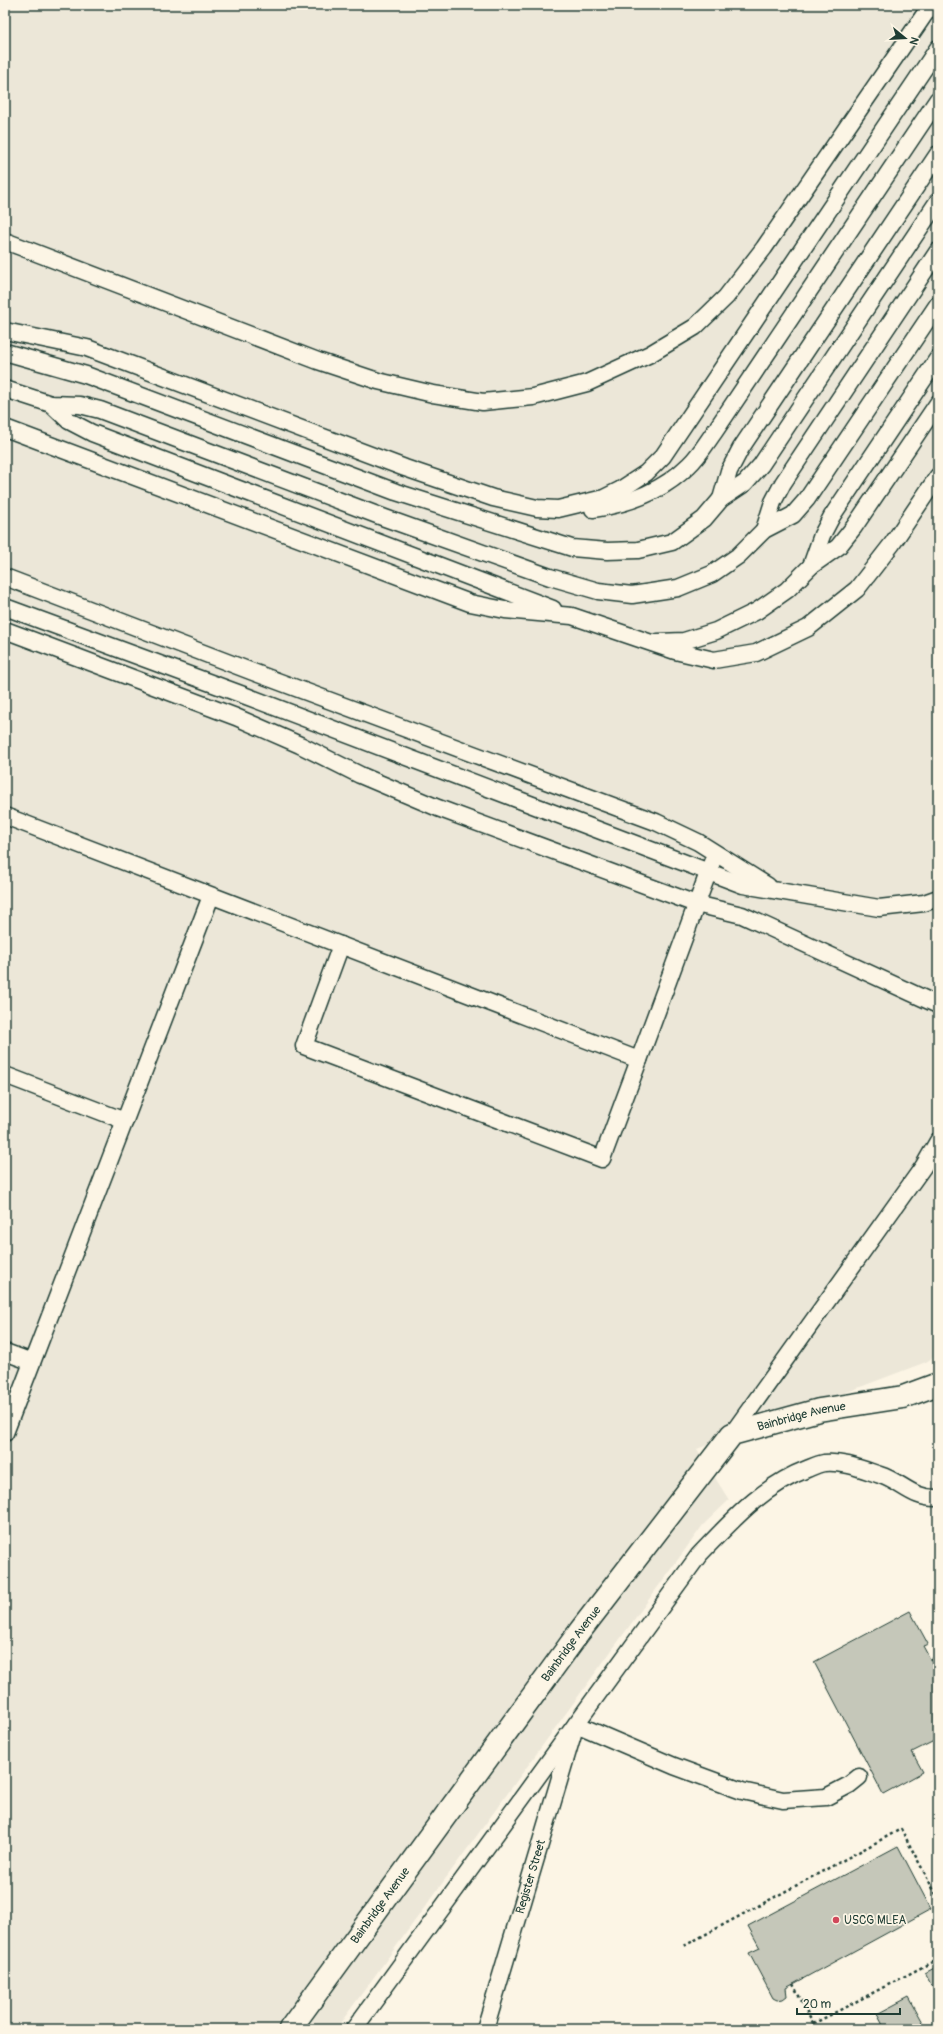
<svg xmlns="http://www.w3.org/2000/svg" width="943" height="2034" font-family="Pangolin,sans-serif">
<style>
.built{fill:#ece7d8}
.building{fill:#c5c7b9;stroke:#1f3d34}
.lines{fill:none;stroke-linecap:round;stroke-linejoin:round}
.service-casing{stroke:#1f3d34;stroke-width:19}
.minor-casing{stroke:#1f3d34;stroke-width:25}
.path{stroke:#1f3d34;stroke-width:2.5;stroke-dasharray:3 3;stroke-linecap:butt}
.service{stroke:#fcf5e5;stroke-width:16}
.minor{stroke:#fcf5e5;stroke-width:22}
.poi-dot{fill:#d1495b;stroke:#fcf5e5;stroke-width:1.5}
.labels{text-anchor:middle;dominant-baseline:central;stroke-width:3.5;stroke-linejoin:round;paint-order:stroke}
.street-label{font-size:12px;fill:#1f3d34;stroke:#fcf5e5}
.poi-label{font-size:12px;fill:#1f3d34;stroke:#fcf5e5;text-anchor:start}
</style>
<rect width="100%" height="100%" fill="#fcf5e5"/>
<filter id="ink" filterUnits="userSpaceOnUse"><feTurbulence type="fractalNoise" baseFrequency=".025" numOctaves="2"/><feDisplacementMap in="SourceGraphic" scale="8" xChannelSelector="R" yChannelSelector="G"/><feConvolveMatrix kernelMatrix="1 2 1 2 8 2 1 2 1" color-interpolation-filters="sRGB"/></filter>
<g filter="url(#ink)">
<path class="built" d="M 5,5 L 938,5 L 938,1354 L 926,1362 L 697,1449 L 729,1500 L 703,1525 L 336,2029 L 5,2029 Z"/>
<g class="building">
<path d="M 910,1611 L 928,1644 L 923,1646 L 936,1670 L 938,1669 L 938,1739 L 912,1752 L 923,1772 L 883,1794 L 814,1662 Z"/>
<path d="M 898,1846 L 931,1909 L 786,1988 L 787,1996 L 783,1999 L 777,2000 L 773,1998 L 749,1953 L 760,1948 L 748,1926 Z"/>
<path d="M 938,1966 L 938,1998 L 925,1973 Z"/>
<path d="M 909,1997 L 925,2026 L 919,2029 L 885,2029 L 877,2014 Z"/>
</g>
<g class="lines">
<g class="service-casing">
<g id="service">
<path d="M 5,241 L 318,361 L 378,381 L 433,394 L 483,402 L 533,397 L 587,383 L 650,354 L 695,327 L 726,297 L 764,248 L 931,5"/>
<path d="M 5,331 L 87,348 L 405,468 L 493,498 L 537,508 L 558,509 L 604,498 L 620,490 L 646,473 L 663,456 L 938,48"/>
<path d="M 5,352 L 86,375 L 396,492 L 572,548 L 607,551 L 638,550 L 672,542 L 704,519 L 721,499 L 745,483 L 761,465 L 938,201"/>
<path d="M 5,389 L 51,404 L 80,405 L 100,410 L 385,518 L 550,577 L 598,591 L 632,595 L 678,588 L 712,574 L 738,556 L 764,530 L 793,515 L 807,499 L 938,304"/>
<path d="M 51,404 L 69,421 L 92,433 L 553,609"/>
<path d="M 5,428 L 470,603 L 505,610 L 572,616 L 675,651 L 714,660 L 756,653 L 808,628 L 857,589 L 892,544 L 938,476"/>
<path d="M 721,499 L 729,471 L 741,448 L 938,154"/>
<path d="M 593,509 C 629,504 663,491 689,465 C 699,456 707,442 715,431 L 938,99"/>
<path d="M 764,530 L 773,502 L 783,483 L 938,251"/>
<path d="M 811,566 L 822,535 L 832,516 L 938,358"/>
<path d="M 5,577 L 253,672 L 656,822 L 698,842 L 768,886"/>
<path d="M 5,607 L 246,696 L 743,885 L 879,908 L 924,903 L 938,898"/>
<path d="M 5,630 L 236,717 L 300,745 L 360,775 L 438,808 L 696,904 L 742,915 L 938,1005"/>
<path d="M 658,642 L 684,641 L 716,631 L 757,611 L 787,590 L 811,566 L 838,547 L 854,527 L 938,403"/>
<path d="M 5,816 L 639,1060 L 715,854"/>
<path d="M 341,945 L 304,1046 L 602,1159 L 639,1060"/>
<path d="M 5,1075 L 125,1121"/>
<path d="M 5,1352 L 32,1362"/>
<path d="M 5,1433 L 211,896"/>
<path d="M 732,1434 L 923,1167 L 938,1141"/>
<path d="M 354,2029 L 699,1555 C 731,1522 762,1486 807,1469 C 812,1467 818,1464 824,1463 C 843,1461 862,1469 880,1475 C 902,1482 912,1499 938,1498"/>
<path id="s1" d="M 485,2029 L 576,1724 L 674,1766 L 742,1791 L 783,1800 L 826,1797 L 849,1785 L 859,1777"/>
</g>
</g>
<g class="minor-casing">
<g id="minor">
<path id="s2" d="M 290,2029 L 580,1631 L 732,1434 L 819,1410 L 903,1397 L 938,1384"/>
</g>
</g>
<g class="path">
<path d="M 930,1660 L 938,1656"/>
<path d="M 684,1946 L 901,1829 L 938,1898"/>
<path d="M 793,1984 L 813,2024 L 814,2029"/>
<path d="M 813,2024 L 934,1961 L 936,1967"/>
</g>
<use href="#service" class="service"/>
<use href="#minor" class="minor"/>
</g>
</g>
<circle class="poi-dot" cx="836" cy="1920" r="4"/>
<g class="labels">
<g class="street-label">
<text stroke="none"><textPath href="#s2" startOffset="813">Bainbridge Avenue</textPath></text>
<text stroke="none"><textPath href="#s2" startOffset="477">Bainbridge Avenue</textPath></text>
<text stroke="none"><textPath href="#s1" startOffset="159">Register Street</textPath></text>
<text stroke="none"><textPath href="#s2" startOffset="153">Bainbridge Avenue</textPath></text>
</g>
<g class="poi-label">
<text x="844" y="1920">USCG MLEA</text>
</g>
</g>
<rect width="943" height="2034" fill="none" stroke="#fcf5e5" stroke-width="20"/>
<rect x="10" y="10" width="923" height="2014" fill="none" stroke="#1f3d34" stroke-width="1.5" filter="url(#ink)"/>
<g transform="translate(905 38) rotate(108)" stroke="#fcf5e5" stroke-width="3" paint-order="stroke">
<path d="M0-3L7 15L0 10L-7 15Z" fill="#1f3d34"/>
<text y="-6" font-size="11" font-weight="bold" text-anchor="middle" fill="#1f3d34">N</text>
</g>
<path d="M797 2008v6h103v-6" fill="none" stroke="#1f3d34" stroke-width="2"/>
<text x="803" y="2008" font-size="12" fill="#1f3d34" stroke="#fcf5e5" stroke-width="3" paint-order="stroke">20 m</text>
</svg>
